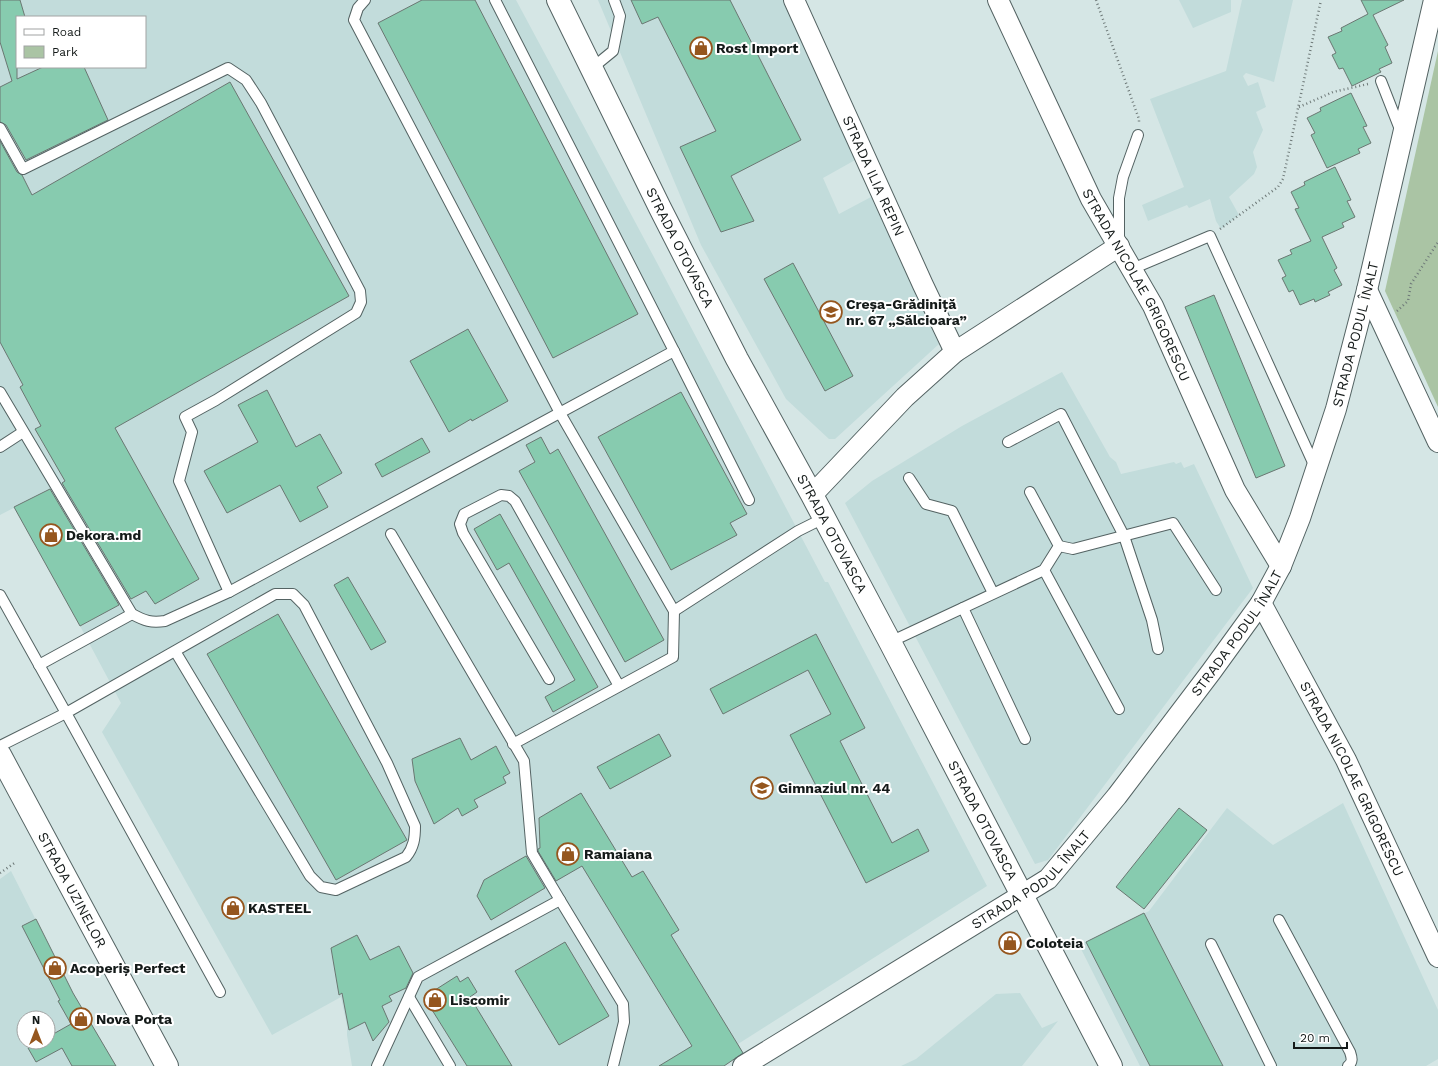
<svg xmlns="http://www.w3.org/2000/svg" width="1438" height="1066" font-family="'Work Sans',sans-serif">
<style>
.built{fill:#c2dcdb;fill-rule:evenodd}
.green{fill:#aac4a4}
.building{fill:#87cbaf;stroke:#6a7772}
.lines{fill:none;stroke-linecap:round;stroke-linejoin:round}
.service-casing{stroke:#546363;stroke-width:12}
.minor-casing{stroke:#546363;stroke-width:22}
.tertiary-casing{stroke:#546363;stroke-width:24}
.primary-casing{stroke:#546363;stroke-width:24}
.path{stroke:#6e7978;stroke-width:2.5;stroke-dasharray:1 3;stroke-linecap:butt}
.service{stroke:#fff;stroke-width:10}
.minor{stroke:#fff;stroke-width:20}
.tertiary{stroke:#fff;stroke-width:22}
.primary{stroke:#fff;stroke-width:22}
.labels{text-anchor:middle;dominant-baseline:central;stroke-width:4;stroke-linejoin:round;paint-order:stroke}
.poi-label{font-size:14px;font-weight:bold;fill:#141a19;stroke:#fff;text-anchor:start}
.street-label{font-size:14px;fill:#141a19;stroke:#fff}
</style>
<rect width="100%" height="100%" fill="#d5e6e5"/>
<g class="built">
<path d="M 0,0 L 516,0 L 655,259 L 825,582 L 828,582 L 987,886 L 738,1044 L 744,1054 L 724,1066 L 352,1066 L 347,1035 L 347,1026 L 341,997 L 272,1035 L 102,732 L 121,703 L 80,626 L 125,602 L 56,486 L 0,515 ZM 17,17 L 145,17 L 145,67 L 17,67 Z"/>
<path d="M 598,0 L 785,0 L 857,159 L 823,178 L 839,214 L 871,197 L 939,344 L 835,439 L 829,439 L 786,399 L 701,245 Z"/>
<path d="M 1179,0 L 1231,0 L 1231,12 L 1193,28 Z"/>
<path d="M 1242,0 L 1293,0 L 1274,82 L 1246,73 L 1243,76 L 1248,86 L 1258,82 L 1266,107 L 1256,112 L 1263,130 L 1253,152 L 1257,167 L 1254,174 L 1229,197 L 1239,215 L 1221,229 L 1216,221 L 1210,199 L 1189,208 L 1187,205 L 1148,221 L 1142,205 L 1184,187 L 1150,99 L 1226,71 Z"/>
<path d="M 1062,372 L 1110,457 L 1116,462 L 1121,474 L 1174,462 L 1176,464 L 1181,462 L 1184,468 L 1194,464 L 1253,588 L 1048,860 L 1035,864 L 845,503 L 872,481 L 962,426 Z"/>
<path d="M 1343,803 L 1438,1010 L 1438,1059 L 1426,1066 L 1140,1066 L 1079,945 L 1149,911 L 1227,808 L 1273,845 Z"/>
<path d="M 11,871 L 73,993 L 116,1066 L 0,1066 L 0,879 ZM 24,1018 L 48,1018 L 48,1042 L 24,1042 Z"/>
<path d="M 1020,993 L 1042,1028 L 1058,1021 L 1022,1066 L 901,1066 L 916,1059 L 996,994 Z"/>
</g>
<path class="green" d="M 1438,51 L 1438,407 L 1385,291 Z"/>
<g class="building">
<path d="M 0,0 L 20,0 L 25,17 L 17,17 L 17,79 L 43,67 L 84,67 L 108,120 L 26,160 L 6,125 L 0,122 L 0,87 L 12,81 L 0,42 Z"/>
<path d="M 422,0 L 475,0 L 638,314 L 553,358 L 378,23 Z"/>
<path d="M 631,0 L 730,0 L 801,140 L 731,176 L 754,221 L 721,232 L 680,147 L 716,131 L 658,17 L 642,24 Z"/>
<path d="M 1361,0 L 1404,0 L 1373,15 L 1388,45 L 1385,47 L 1392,63 L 1379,69 L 1381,72 L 1352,86 L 1343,68 L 1339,69 L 1332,55 L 1336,53 L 1328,37 L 1342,31 L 1341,28 L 1368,14 Z"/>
<path d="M 230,82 L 349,296 L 115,428 L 199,579 L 155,604 L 146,591 L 131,599 L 62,483 L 65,481 L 35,429 L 41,426 L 20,387 L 23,385 L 0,342 L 0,141 L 17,172 L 22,175 L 32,195 Z"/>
<path d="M 1351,93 L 1367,126 L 1363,127 L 1371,143 L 1358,149 L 1360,153 L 1327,168 L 1311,135 L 1315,133 L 1307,118 L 1321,111 L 1320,108 Z"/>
<path d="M 1335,167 L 1351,200 L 1347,201 L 1355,217 L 1342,223 L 1344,227 L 1322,237 L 1337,268 L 1334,270 L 1342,285 L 1328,292 L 1330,295 L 1315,302 L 1314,299 L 1300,305 L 1293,290 L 1289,292 L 1282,278 L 1286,276 L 1278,260 L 1292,254 L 1290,250 L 1311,241 L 1295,209 L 1299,208 L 1291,192 L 1305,185 L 1304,182 Z"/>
<path d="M 793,263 L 853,376 L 825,391 L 764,279 Z"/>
<path d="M 1214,295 L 1285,466 L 1256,478 L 1185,307 Z"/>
<path d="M 468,329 L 508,401 L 472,421 L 471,419 L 449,432 L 410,361 Z"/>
<path d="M 267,390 L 296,447 L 320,434 L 342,473 L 317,487 L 328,507 L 300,522 L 280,485 L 227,513 L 204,471 L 258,442 L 238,405 Z"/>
<path d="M 681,392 L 747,514 L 730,523 L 737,535 L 671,570 L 598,437 Z"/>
<path d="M 541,437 L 550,454 L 558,449 L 664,640 L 625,662 L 519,471 L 535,462 L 526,445 Z"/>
<path d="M 422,438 L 430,452 L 382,477 L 375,464 Z"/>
<path d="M 50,489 L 119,605 L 80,626 L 14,507 Z"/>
<path d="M 500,514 L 598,687 L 553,712 L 545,697 L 575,680 L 509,563 L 497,570 L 474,529 Z"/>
<path d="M 348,577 L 386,642 L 371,650 L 334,585 Z"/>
<path d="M 278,614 L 407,840 L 336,880 L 207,654 Z"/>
<path d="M 816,634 L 865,728 L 840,741 L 892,843 L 918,829 L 929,851 L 866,883 L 790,735 L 831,714 L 808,670 L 723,714 L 710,689 Z"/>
<path d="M 659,734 L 671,756 L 610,789 L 597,767 Z"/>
<path d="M 460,738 L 471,760 L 496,746 L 510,773 L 503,777 L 506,783 L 474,800 L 478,807 L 462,816 L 458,808 L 434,824 L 415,781 L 412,759 Z"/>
<path d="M 581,793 L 632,877 L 643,871 L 679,930 L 671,935 L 743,1053 L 724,1066 L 659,1066 L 692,1046 L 582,866 L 556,881 L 538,851 L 538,849 L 540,848 L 539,818 Z"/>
<path d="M 1179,808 L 1207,830 L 1144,909 L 1116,887 Z"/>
<path d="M 526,856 L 545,888 L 491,920 L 477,896 L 484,880 Z"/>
<path d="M 1144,913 L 1223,1066 L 1150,1066 L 1086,942 Z"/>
<path d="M 36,919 L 73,993 L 116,1066 L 72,1066 L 62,1048 L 36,1062 L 28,1048 L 40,1042 L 48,1042 L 48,1037 L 71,1024 L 58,1001 L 60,1000 L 22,926 Z"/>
<path d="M 357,935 L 370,960 L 399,946 L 413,973 L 406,988 L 389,996 L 392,1001 L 382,1006 L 389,1022 L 373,1041 L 365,1022 L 349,1030 L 342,993 L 339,995 L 331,948 Z"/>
<path d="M 565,942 L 609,1016 L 559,1045 L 515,971 Z"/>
<path d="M 457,976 L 460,982 L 468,977 L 477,992 L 470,997 L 512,1066 L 467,1066 L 424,997 Z"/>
</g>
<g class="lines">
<g class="service-casing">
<g id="service">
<path d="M 365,0 L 358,8 L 354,20 L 560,413 L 674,611 L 673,657 L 513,744"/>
<path d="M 495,0 L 674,351"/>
<path d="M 591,69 L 613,51 L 620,16 L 614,0"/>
<path d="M 1381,81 L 1401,132"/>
<path d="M 0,128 L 23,169 L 228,68 L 246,80 L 261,103 L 360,291 L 361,302 L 356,313 L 216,400 L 185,417 L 192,432 L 179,481 L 229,592"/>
<path d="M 1119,240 L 1119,198 L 1123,177 L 1138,135"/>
<path d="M 1132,269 L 1210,236 L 1315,467"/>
<path d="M 0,392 L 132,614 C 145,621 151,623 165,621 L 229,592 L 674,351 L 749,500"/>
<path d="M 1008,442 L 1061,414 L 1124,536 L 1152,620 L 1158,649"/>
<path d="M 0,447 L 23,432"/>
<path d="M 909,478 L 926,504 L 952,511 L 993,593"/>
<path d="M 391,534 L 524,761 L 532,853 L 560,900"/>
<path d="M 1059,546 L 1073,549 L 1173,523 L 1216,590"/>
<path d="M 1044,570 L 1119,709"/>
<path d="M 0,595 L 66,713 L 0,746"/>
<path d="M 963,608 L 1025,739"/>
<path d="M 674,611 L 798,531 L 824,518"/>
<path d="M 890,642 L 1044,570 L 1059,546 L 1030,492"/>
<path d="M 175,651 L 310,876 L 321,887 L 336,890 L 406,857 C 414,847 415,838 415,826 L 387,763 L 304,605 L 293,594 L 275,594 L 66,713 L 220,992"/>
<path d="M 39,665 L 132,614"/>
<path d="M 549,679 L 463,533 L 460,524 L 464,514 L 501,495 L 509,496 L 515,501 L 619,686"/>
<path d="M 1279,920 L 1350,1052 C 1352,1058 1353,1062 1348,1066"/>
<path d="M 1211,944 L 1271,1066"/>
<path d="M 409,997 L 450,1066"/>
<path d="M 377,1066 L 418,977 L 560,900 L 623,1004 L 624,1022 L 613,1066"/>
</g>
</g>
<g class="minor-casing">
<g id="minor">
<path id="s1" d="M 794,0 L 923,285 L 955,352"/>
<path id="s2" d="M 998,0 L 1091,199 L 1153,306 L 1235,490 L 1281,566"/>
<path d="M 1367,290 L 1438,442"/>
<path d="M 812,495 L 905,397 L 955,352 L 1119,246"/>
<path id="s3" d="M 1261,603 L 1346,760 L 1438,957"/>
<path id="s4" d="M 743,1066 L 1048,879 L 1117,796 L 1211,672 L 1261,603 L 1281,566 L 1300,518 L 1336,409 L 1367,290 L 1434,0"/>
</g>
</g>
<g class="tertiary-casing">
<g id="tertiary">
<path id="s5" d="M 558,0 L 660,208 L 737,359 L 812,495 L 890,642 L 1111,1066"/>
</g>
</g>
<g class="primary-casing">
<g id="primary">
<path id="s6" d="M 0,755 L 167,1066"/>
</g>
</g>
<g class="path">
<path d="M 1096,0 L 1139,119 L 1139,123"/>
<path d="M 1299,107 L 1333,92 L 1368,84"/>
<path d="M 1220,229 L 1278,187 L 1283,179 L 1321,0"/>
<path d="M 1397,311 L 1408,301 L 1411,284 L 1438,242"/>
<path d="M 0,873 L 16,862"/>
</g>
<use href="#service" class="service"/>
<use href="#minor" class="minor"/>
<use href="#tertiary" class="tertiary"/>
<use href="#primary" class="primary"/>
</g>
<defs>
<g id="shop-ring" transform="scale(1.15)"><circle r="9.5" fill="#fff" stroke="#95561e" stroke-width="1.5"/><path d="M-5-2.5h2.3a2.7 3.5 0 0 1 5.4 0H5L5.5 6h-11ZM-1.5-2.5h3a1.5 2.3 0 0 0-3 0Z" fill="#95561e"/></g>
<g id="school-ring" transform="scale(1.15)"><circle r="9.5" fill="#fff" stroke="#95561e" stroke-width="1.5"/><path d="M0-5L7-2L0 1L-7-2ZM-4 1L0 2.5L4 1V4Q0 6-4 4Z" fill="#95561e"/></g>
</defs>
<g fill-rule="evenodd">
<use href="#shop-ring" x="701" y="48"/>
<use href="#school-ring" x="831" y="312"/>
<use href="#shop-ring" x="51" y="535"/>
<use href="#school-ring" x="762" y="788"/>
<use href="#shop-ring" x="568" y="854"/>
<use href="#shop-ring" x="233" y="908"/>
<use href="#shop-ring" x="1010" y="943"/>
<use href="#shop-ring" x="55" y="968"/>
<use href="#shop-ring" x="435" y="1000"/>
<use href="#shop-ring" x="81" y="1019"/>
</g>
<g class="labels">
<g class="poi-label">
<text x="716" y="48">Rost Import</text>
<text x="846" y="304">Creșa-Grădiniță<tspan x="846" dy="16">nr. 67 „Sălcioara”</tspan></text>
<text x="66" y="535">Dekora.md</text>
<text x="778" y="788">Gimnaziul nr. 44</text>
<text x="584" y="854">Ramaiana</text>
<text x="248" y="908">KASTEEL</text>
<text x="1026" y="943">Coloteia</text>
<text x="70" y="968">Acoperiș Perfect</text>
<text x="450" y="1000">Liscomir</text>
<text x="96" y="1019">Nova Porta</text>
</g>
<g class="street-label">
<text stroke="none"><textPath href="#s1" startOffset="193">STRADA ILIA REPIN</textPath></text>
<text stroke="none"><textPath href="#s5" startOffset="276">STRADA OTOVASCA</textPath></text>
<text stroke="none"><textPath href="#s2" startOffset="317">STRADA NICOLAE GRIGORESCU</textPath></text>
<text stroke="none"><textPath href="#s4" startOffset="992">STRADA PODUL ÎNALT</textPath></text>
<text stroke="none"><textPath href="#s5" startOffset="600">STRADA OTOVASCA</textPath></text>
<text stroke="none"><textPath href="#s4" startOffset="668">STRADA PODUL ÎNALT</textPath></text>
<text stroke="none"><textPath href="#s3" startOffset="198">STRADA NICOLAE GRIGORESCU</textPath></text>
<text stroke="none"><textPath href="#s5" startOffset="924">STRADA OTOVASCA</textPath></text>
<text stroke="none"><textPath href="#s4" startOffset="344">STRADA PODUL ÎNALT</textPath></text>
<text stroke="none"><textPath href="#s6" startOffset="153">STRADA UZINELOR</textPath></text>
</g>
</g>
<rect x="16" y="16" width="130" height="52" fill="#ffffff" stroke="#a1a3a3"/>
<rect x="24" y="29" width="20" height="6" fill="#ffffff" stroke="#a1a3a3"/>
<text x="52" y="36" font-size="12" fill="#141a19">Road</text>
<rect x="24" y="46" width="20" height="12" fill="#aac4a4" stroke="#a1a3a3"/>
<text x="52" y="56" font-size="12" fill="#141a19">Park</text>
<g transform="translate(36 1030)"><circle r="19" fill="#ffffff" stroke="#a1a3a3"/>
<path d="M0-3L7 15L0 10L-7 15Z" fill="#95561e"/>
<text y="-6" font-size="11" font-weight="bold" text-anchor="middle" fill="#141a19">N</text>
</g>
<path d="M1294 1042v6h53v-6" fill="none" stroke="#141a19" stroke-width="2"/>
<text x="1300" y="1042" font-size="12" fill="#141a19" stroke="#ffffff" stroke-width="3" paint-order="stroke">20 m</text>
</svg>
